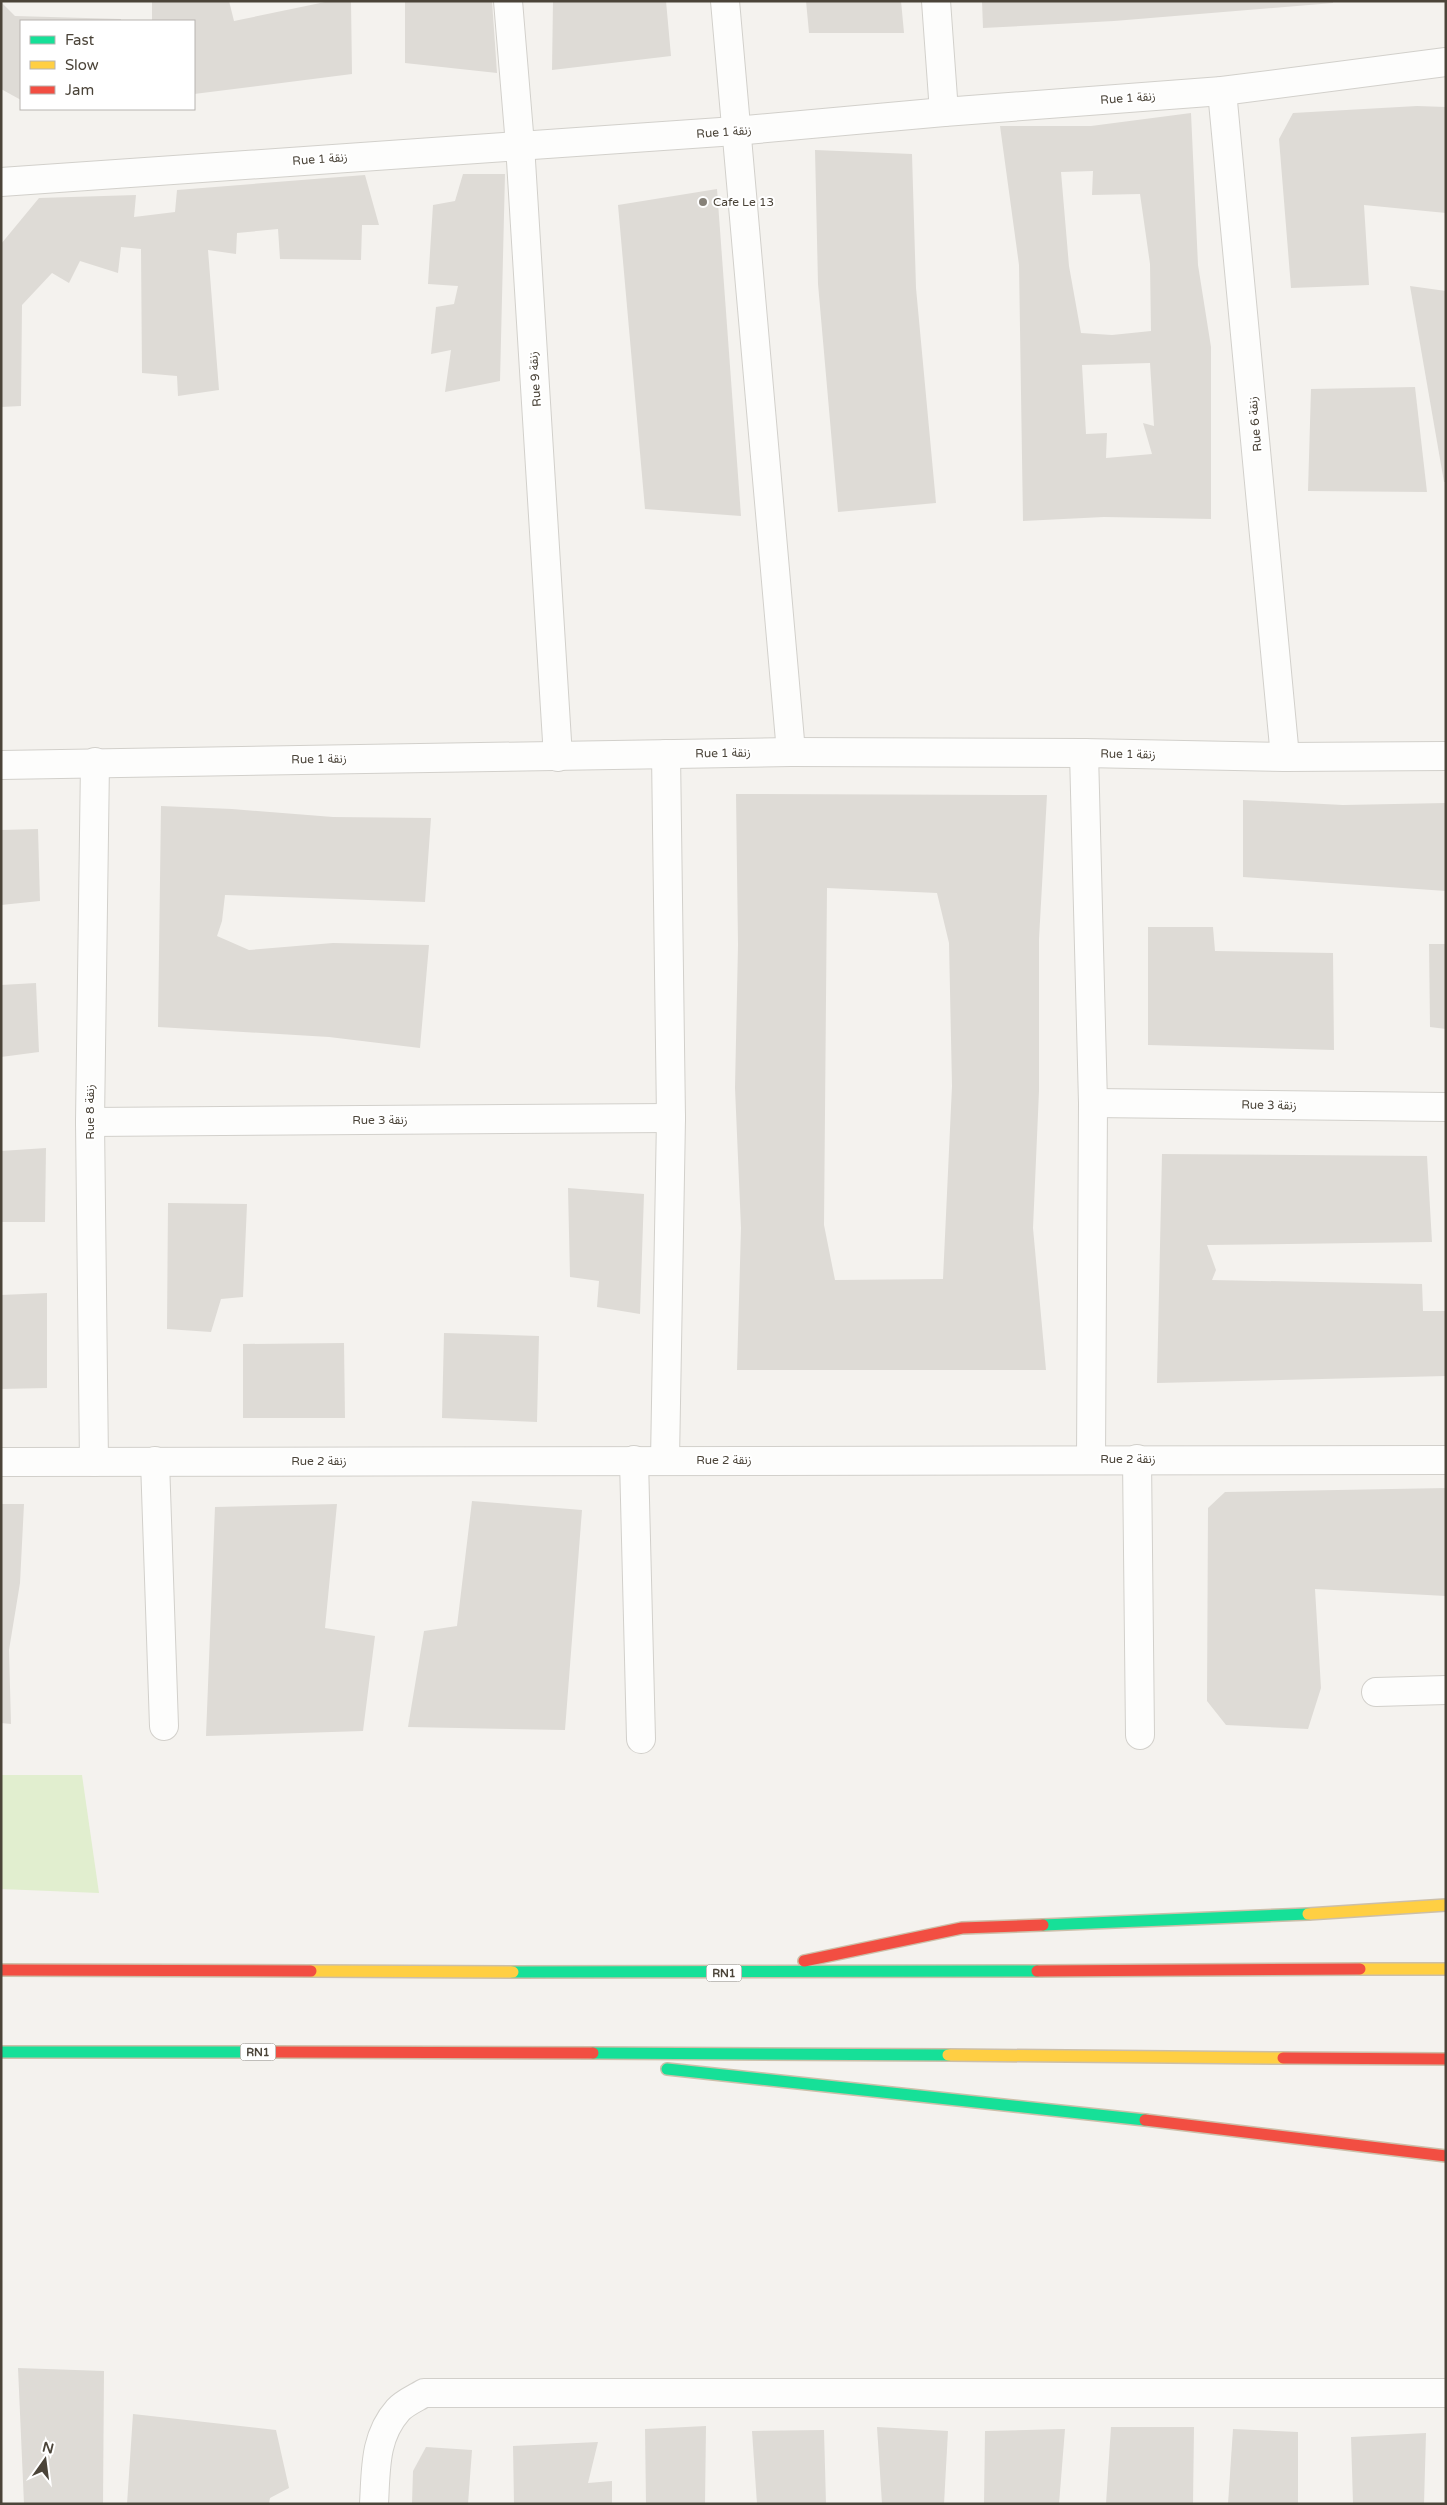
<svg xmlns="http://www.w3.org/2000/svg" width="1447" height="2505" font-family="'Varela Round','Noto Sans Arabic',sans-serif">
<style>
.green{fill:#e1eecf}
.building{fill:#dedbd6;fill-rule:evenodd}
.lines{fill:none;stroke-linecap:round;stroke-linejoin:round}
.street-casing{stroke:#d2d0cb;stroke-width:30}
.fast-casing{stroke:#ccbfa9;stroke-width:14}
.slow-casing{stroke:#ccbfa9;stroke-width:14}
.jam-casing{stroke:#ccbfa9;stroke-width:14}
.street{stroke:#fdfdfc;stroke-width:28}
.fast{stroke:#16e098;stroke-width:11}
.slow{stroke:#ffcf43;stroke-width:11}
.jam{stroke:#f24e42;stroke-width:11}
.poi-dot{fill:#868178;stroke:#fff;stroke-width:2}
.labels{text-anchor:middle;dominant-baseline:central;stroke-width:4;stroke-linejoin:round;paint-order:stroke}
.shield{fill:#fff;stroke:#817c74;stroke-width:1}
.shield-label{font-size:11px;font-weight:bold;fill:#4b4439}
.street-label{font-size:12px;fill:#4b4439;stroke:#fff}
.poi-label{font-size:12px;fill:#4b4439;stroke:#fff;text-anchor:start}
</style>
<rect width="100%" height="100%" fill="#f4f2ee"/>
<path class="green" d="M 1,1775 L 82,1775 L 99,1893 L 1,1889 Z"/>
<g class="building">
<path d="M 152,1 L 229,1 L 234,21 L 330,1 L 351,1 L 352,74 L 194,94 L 194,21 L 152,21 Z"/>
<path d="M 405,1 L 492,1 L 497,73 L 405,63 Z"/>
<path d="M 553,1 L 666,1 L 671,56 L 552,70 Z"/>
<path d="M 806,1 L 901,1 L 904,33 L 809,33 Z"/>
<path d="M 982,1 L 1333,1 L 1333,3 L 1114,21 L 983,28 Z"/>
<path d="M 1,2 L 15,16 L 121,19 L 121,21 L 21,21 L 21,100 L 1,89 Z"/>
<path d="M 1417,106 L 1446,107 L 1446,213 L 1364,205 L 1369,285 L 1291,288 L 1279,139 L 1293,113 Z"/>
<path d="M 1191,113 L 1198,265 L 1211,347 L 1211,519 L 1104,517 L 1023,521 L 1019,265 L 1000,126 L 1091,126 ZM 1093,171 L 1092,195 L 1140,194 L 1150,264 L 1151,331 L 1112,335 L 1081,333 L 1069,266 L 1061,172 ZM 1150,363 L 1154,426 L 1143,423 L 1152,454 L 1106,458 L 1107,433 L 1086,434 L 1082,365 Z"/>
<path d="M 815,150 L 912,154 L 916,288 L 936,503 L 838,512 L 818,284 Z"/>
<path d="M 463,174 L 505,174 L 500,381 L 445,392 L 451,350 L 431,354 L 436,307 L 454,304 L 458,286 L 428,284 L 433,205 L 455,201 Z"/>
<path d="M 365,175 L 379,225 L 362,225 L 361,260 L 280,259 L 278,229 L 237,233 L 236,254 L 208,250 L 219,390 L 178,396 L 177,376 L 142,373 L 141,249 L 121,247 L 118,273 L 80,261 L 69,283 L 52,273 L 22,305 L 21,406 L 1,407 L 1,244 L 39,198 L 136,195 L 134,217 L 175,212 L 177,190 Z"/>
<path d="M 717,189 L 741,516 L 645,509 L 618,205 Z"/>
<path d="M 1410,286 L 1446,291 L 1446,482 L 1444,482 Z"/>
<path d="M 1415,387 L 1427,492 L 1308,491 L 1311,389 Z"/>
<path d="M 736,794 L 1047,795 L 1039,939 L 1039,1091 L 1033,1228 L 1046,1370 L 737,1370 L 741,1228 L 735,1088 L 738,945 ZM 827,888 L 937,893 L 949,943 L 952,1086 L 943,1279 L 835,1280 L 824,1225 Z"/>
<path d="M 1243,800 L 1343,805 L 1446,803 L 1446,891 L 1243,877 Z"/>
<path d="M 161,806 L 232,809 L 333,817 L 431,818 L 425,902 L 225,895 L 222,921 L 217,936 L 249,950 L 333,943 L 429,945 L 420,1048 L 329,1037 L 158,1027 Z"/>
<path d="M 38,829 L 40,901 L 1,905 L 1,830 Z"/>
<path d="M 1148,927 L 1213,927 L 1215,951 L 1333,953 L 1334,1050 L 1148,1045 Z"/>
<path d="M 1429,944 L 1446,944 L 1446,1029 L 1430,1027 Z"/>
<path d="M 36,983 L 39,1052 L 1,1057 L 1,985 Z"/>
<path d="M 46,1148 L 45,1222 L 1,1222 L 1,1151 Z"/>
<path d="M 1162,1154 L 1427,1156 L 1432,1242 L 1207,1245 L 1216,1270 L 1212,1280 L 1422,1284 L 1423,1311 L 1446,1311 L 1446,1376 L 1157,1383 Z"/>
<path d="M 568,1188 L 644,1194 L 640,1314 L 597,1307 L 599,1281 L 570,1277 Z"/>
<path d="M 168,1203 L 247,1204 L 243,1297 L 221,1299 L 211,1332 L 167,1329 Z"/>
<path d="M 47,1293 L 47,1388 L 1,1389 L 1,1295 Z"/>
<path d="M 444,1333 L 539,1336 L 537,1422 L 442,1418 Z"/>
<path d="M 344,1343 L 345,1418 L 243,1418 L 243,1344 Z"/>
<path d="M 1446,1488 L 1446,1596 L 1315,1589 L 1321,1688 L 1308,1729 L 1226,1725 L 1207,1701 L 1208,1508 L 1225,1492 Z"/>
<path d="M 472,1501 L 582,1510 L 565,1730 L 408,1727 L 424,1631 L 457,1626 Z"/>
<path d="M 1,1504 L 24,1504 L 20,1583 L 9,1650 L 11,1724 L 1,1723 Z"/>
<path d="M 337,1504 L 325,1628 L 375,1636 L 363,1731 L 206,1736 L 215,1507 Z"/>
<path d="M 18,2368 L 104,2371 L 103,2504 L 24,2504 Z"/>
<path d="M 133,2414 L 276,2430 L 289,2488 L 270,2498 L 269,2504 L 127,2504 Z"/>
<path d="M 706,2426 L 705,2504 L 646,2504 L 645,2429 Z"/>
<path d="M 877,2427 L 948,2431 L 944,2504 L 882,2504 Z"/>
<path d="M 1111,2427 L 1194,2427 L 1193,2504 L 1106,2504 Z"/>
<path d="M 1065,2429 L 1059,2504 L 984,2504 L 985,2431 Z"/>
<path d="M 1233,2429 L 1298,2432 L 1298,2504 L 1228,2504 Z"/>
<path d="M 824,2430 L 826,2504 L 757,2504 L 752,2431 Z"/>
<path d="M 1426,2433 L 1424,2504 L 1353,2504 L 1351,2437 Z"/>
<path d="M 598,2442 L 588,2483 L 612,2481 L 612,2504 L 514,2504 L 513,2446 Z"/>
<path d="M 426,2447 L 472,2450 L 468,2504 L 412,2504 L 413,2471 Z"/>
</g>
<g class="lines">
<g class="street-casing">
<g id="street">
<path d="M 508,1 L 520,145 L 558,757"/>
<path d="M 725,1 L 791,752"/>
<path d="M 936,1 L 944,112"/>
<path d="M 1222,91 L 1285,757"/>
<path d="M 1,182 L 735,131 L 944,112 L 1222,91 L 1446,62"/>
<path d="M 1084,753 L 1093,1103 L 1091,1459"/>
<path d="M 1,765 L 791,752 L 1084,753 L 1285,757 L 1446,756"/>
<path d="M 1093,1103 L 1446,1107"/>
<path d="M 90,1122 L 671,1118"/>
<path d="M 1137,1459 L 1140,1735"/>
<path d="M 634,1460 L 641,1739"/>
<path d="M 665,1460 L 671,1118 L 666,754"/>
<path d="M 155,1461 L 164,1726"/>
<path d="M 1,1462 L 1446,1460"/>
<path d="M 94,1462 L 90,1122 L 95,762"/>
<path d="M 1376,1692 L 1446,1690"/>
<path d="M 374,2504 C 376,2470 374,2437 398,2410 C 404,2403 416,2398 424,2393 L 1446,2393"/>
</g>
</g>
<g class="fast-casing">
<g id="fast">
<path d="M 1043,1925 L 1308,1914"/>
<path d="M 513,1972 L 1037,1971"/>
<path d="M 1,2052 L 275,2052"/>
<path d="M 593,2053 L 948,2055"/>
<path d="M 667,2069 L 1145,2120"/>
</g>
</g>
<g class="slow-casing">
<g id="slow">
<path d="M 1308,1914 L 1446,1905"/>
<path d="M 1360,1969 L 1446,1969"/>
<path d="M 311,1971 L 513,1972"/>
<path d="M 948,2055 L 1283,2058"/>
</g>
</g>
<g class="jam-casing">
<g id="jam">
<path d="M 804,1961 L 962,1928 L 1043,1925"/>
<path d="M 1,1970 L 311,1971"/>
<path d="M 1037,1971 L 1360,1969"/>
<path d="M 275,2052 L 593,2053"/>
<path d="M 1283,2058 L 1446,2059"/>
<path d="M 1145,2120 L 1446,2156"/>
</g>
</g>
<use href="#street" class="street"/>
<use href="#fast" class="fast"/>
<use href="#slow" class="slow"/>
<use href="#jam" class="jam"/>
</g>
<circle class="poi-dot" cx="703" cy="202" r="5"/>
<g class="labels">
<g class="shield">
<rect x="706.5" y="1964.5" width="35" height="17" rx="4"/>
<rect x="240.5" y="2043.5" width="35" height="17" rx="4"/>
</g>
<g class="shield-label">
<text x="724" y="1973">RN1</text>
<text x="258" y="2052">RN1</text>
</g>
<g class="street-label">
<text transform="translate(1128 98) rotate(-4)">Rue 1 زنقة</text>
<text transform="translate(724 132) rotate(-4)">Rue 1 زنقة</text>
<text transform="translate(320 159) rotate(-4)">Rue 1 زنقة</text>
<text transform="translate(535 379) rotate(-94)">Rue 9 زنقة</text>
<text transform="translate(1255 424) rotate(-95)">Rue 6 زنقة</text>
<text transform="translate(723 753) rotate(-1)">Rue 1 زنقة</text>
<text transform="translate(1128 754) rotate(1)">Rue 1 زنقة</text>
<text transform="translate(319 759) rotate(-1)">Rue 1 زنقة</text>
<text transform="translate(1269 1105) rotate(1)">Rue 3 زنقة</text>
<text transform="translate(90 1112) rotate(-90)">Rue 8 زنقة</text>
<text x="380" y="1120">Rue 3 زنقة</text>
<text x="1128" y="1459">Rue 2 زنقة</text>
<text x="724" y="1460">Rue 2 زنقة</text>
<text x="319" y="1461">Rue 2 زنقة</text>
</g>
<g class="poi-label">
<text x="713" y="202">Cafe Le 13</text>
</g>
</g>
<rect width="1447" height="2505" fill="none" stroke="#4b4439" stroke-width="5"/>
<rect x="20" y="20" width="175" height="90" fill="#ffffff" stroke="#b7b4b0"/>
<rect x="30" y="36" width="25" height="8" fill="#16e098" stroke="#b7b4b0"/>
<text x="65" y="45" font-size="15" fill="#4b4439">Fast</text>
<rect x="30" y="61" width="25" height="8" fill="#ffcf43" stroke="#b7b4b0"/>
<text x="65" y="70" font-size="15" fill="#4b4439">Slow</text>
<rect x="30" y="86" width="25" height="8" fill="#f24e42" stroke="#b7b4b0"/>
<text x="65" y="95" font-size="15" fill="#4b4439">Jam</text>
<g transform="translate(45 2460) rotate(14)" stroke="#ffffff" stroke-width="4" paint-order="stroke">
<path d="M0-4L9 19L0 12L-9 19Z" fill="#4b4439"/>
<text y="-8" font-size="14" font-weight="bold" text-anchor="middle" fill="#4b4439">N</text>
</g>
</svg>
